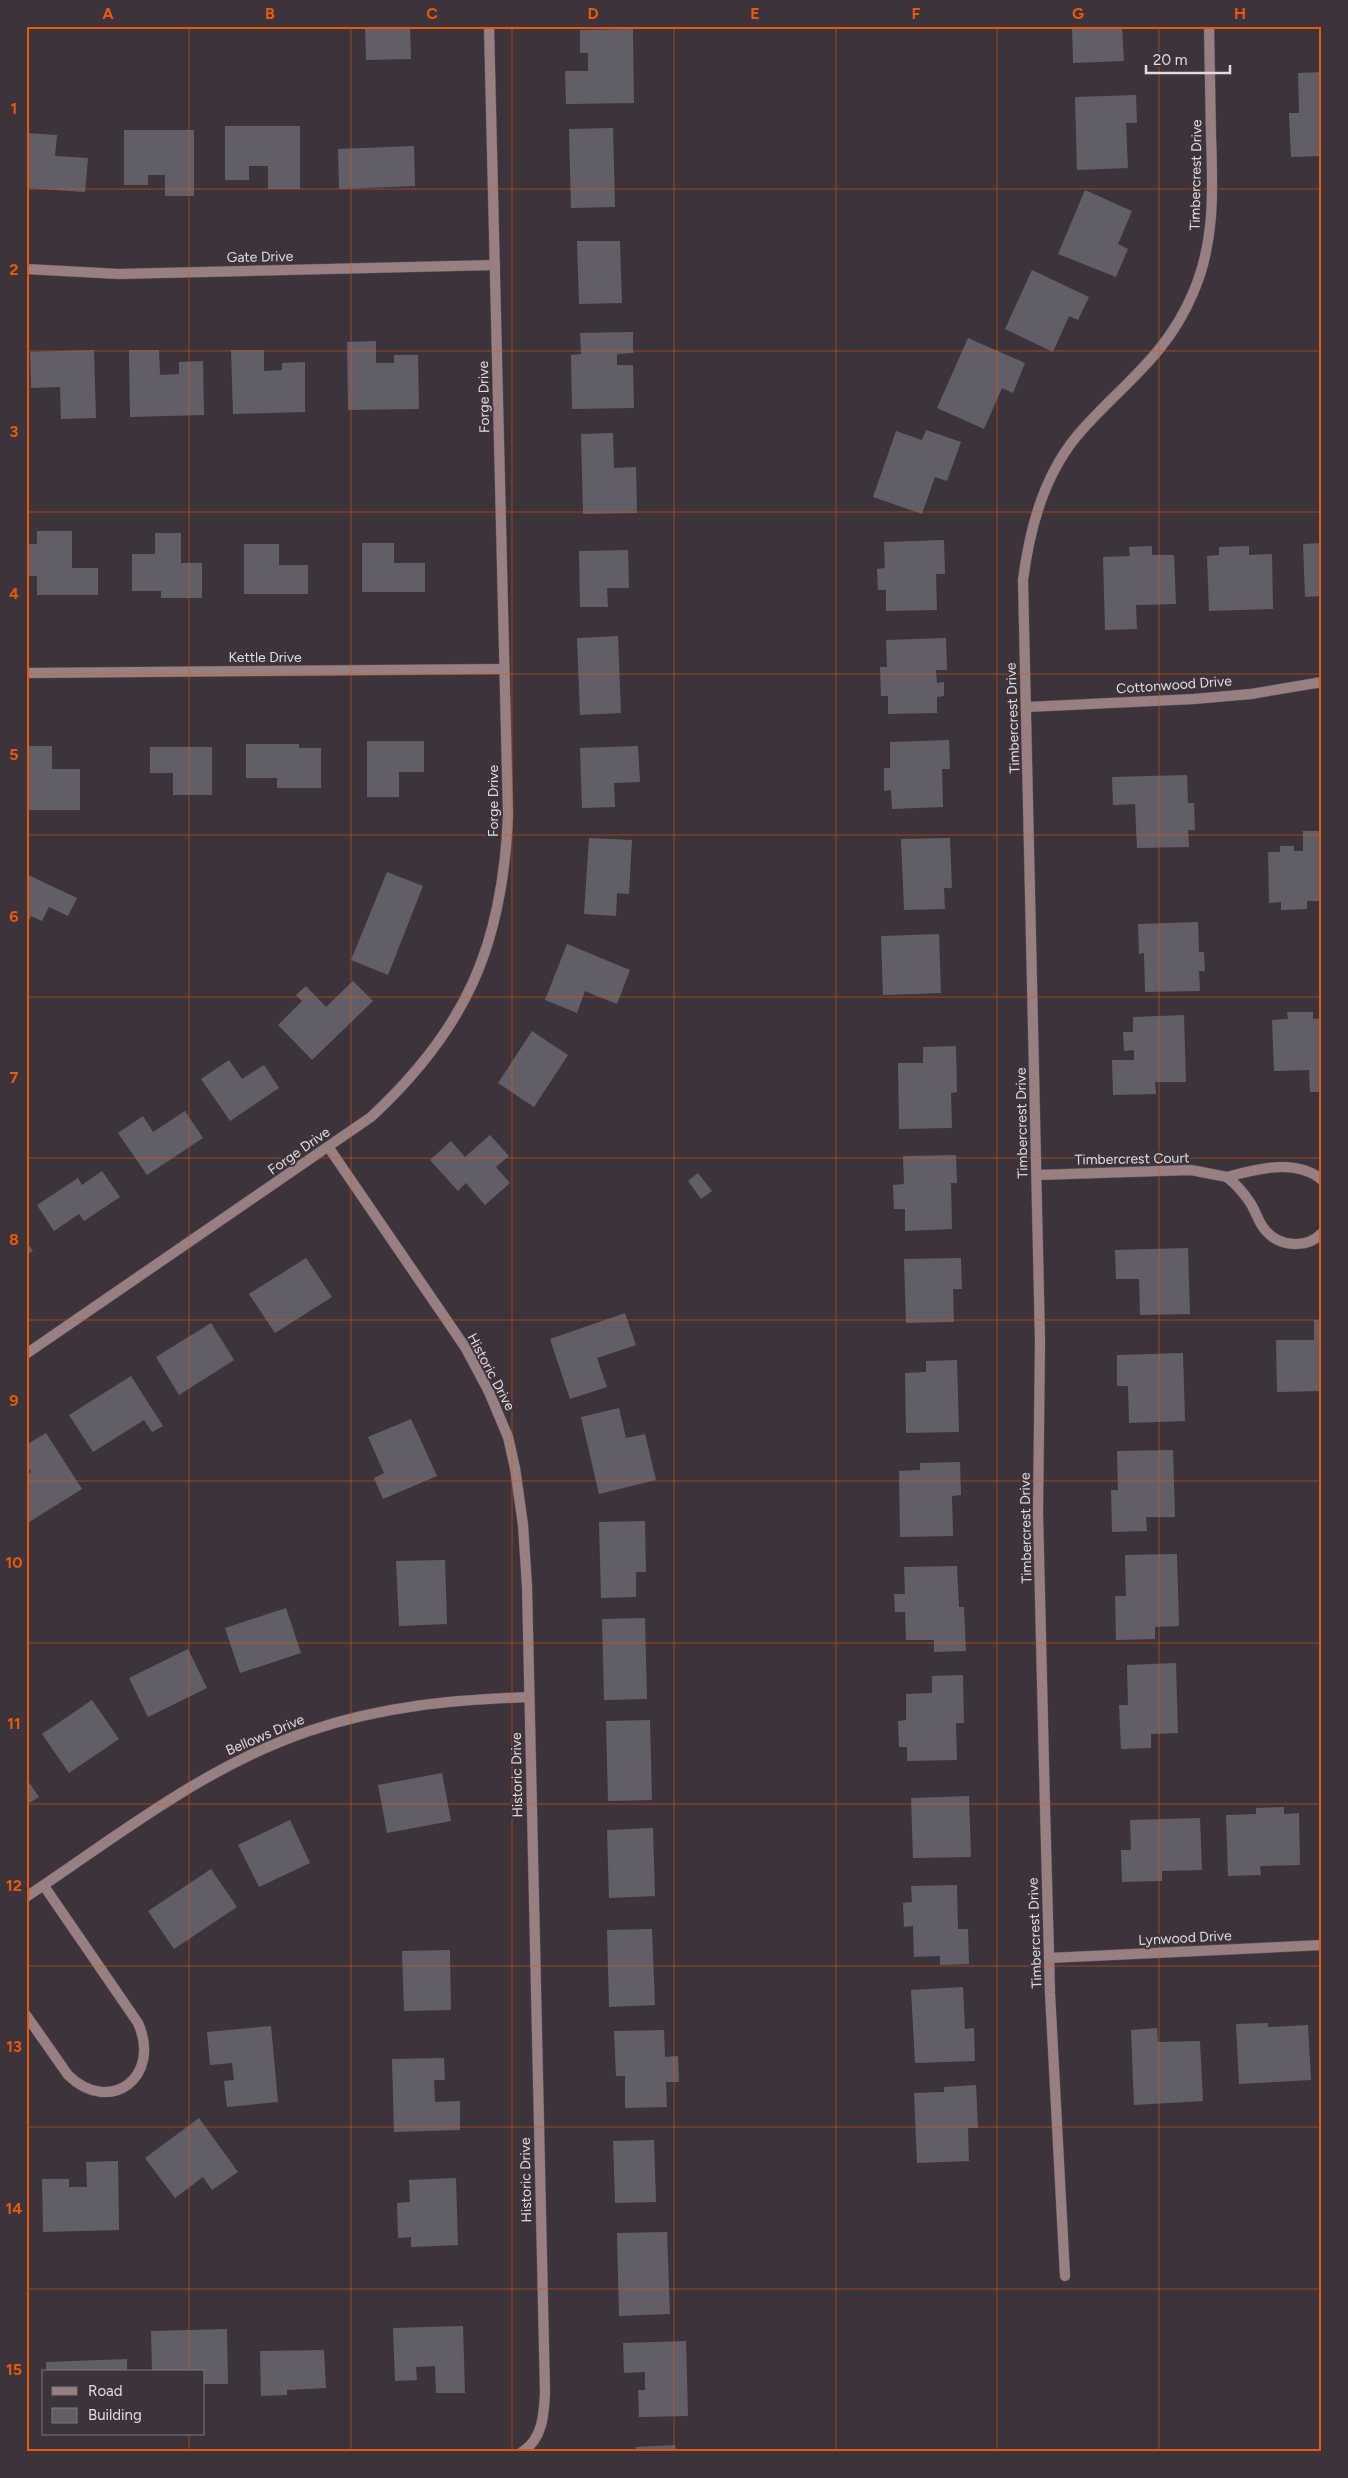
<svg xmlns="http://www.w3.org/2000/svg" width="1348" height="2478" font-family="Figtree,sans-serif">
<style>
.building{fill:#625e68}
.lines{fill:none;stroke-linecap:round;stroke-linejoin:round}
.minor-casing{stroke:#5b5259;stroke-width:11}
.minor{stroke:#977f82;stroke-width:10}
.grid{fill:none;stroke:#e8590c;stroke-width:1;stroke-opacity:0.55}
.labels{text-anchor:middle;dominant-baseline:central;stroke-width:4;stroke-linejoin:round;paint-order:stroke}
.street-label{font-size:14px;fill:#e1dbdf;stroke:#3d343b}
.neatline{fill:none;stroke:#e8590c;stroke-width:2}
.grid-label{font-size:16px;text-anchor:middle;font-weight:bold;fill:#e8590c}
</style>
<rect width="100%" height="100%" fill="#3d343b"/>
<g class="building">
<path d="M 365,26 L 410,26 L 411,59 L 366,60 Z"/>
<path d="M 1072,26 L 1122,26 L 1124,61 L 1073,63 Z"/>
<path d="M 633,29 L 634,103 L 566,104 L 565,71 L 588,71 L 588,53 L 580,53 L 580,30 Z"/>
<path d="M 1322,72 L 1320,156 L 1291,157 L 1289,113 L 1299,113 L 1298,73 Z"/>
<path d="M 1136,95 L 1137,123 L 1126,123 L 1128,168 L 1077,170 L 1075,97 Z"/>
<path d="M 225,126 L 300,126 L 300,189 L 268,189 L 268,166 L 249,166 L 249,180 L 225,180 Z"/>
<path d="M 613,128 L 615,207 L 571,208 L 569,129 Z"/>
<path d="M 124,130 L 194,130 L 194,196 L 165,196 L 165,175 L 148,175 L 148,185 L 124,185 Z"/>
<path d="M 26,133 L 57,135 L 55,156 L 88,158 L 85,192 L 26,188 Z"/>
<path d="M 414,146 L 415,186 L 339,189 L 338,149 Z"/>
<path d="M 1085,190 L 1132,211 L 1118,244 L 1128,249 L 1116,277 L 1058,254 Z"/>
<path d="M 577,241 L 620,241 L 622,303 L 579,304 Z"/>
<path d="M 1032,270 L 1089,297 L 1078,320 L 1069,316 L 1053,352 L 1005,329 Z"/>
<path d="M 633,332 L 633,353 L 617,354 L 617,365 L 633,365 L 634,408 L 572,409 L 571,355 L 581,354 L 580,333 Z"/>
<path d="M 968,338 L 1025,363 L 1013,393 L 1002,388 L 984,429 L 937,408 Z"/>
<path d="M 376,341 L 376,363 L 394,363 L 394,355 L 418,355 L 419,409 L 348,410 L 347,342 Z"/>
<path d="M 94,350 L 96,418 L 61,419 L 60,387 L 31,388 L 30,352 Z"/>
<path d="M 129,350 L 159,350 L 160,375 L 179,374 L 179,362 L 203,361 L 204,415 L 130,417 Z"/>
<path d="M 231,350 L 264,350 L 264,371 L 282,370 L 282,363 L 305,362 L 305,412 L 233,414 Z"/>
<path d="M 926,430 L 961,442 L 947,481 L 935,477 L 922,514 L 873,497 L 896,431 L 922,440 Z"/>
<path d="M 613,433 L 614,468 L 636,467 L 637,513 L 583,514 L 581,434 Z"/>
<path d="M 37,531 L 72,531 L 72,568 L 98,568 L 98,595 L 37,595 L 37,576 L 26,576 L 26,544 L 37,544 Z"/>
<path d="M 155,533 L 181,533 L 181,563 L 202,563 L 202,598 L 161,598 L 161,591 L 132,591 L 132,554 L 155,554 Z"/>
<path d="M 944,540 L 945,574 L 936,574 L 937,610 L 886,611 L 886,590 L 878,590 L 877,569 L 885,568 L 884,542 Z"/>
<path d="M 362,543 L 394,543 L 394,563 L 425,563 L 425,592 L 362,592 Z"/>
<path d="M 1322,543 L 1322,596 L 1305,597 L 1303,544 Z"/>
<path d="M 244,544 L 279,544 L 279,565 L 308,565 L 308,594 L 244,594 Z"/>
<path d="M 1152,546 L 1152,555 L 1174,555 L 1176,604 L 1136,605 L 1137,629 L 1105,630 L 1103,557 L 1130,556 L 1129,547 Z"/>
<path d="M 1249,546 L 1249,555 L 1272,554 L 1273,609 L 1209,611 L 1207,556 L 1219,555 L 1219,547 Z"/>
<path d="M 628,550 L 629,588 L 607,588 L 608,607 L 580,607 L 579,551 Z"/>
<path d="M 618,636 L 621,713 L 580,715 L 577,638 Z"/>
<path d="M 946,638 L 947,670 L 936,670 L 937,683 L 944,682 L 944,696 L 937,697 L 937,713 L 888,714 L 888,696 L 881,696 L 880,667 L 887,667 L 886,640 Z"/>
<path d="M 949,740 L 950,769 L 942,769 L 943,807 L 892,809 L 891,790 L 884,791 L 884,768 L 890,768 L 890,742 Z"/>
<path d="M 367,741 L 424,741 L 424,772 L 399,772 L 399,797 L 367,797 Z"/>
<path d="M 246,744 L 299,744 L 299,748 L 321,748 L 321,788 L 277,788 L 277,778 L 246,778 Z"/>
<path d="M 26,746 L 52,746 L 52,769 L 80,769 L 80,810 L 26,810 Z"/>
<path d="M 638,746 L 640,782 L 614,783 L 615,807 L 582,808 L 580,748 Z"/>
<path d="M 150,747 L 212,747 L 212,795 L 173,795 L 173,773 L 150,773 Z"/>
<path d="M 1187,775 L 1188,803 L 1194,803 L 1195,830 L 1188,830 L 1189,847 L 1137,848 L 1135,804 L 1113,805 L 1112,777 Z"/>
<path d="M 1303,831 L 1322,831 L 1322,901 L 1307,901 L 1307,909 L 1281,910 L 1281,902 L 1269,903 L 1268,852 L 1280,852 L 1280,846 L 1294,846 L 1294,851 L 1303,851 Z"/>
<path d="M 589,838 L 632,840 L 629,894 L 617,893 L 616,916 L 584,914 Z"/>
<path d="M 950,838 L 952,888 L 944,888 L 945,909 L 904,910 L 901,839 Z"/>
<path d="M 387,872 L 423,886 L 388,975 L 351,960 Z"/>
<path d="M 26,874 L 77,898 L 68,916 L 49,907 L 42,921 L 31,916 L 26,926 Z"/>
<path d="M 1198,922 L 1199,952 L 1204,952 L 1205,971 L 1199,971 L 1200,991 L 1145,992 L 1144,953 L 1139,954 L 1138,924 Z"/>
<path d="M 939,934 L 941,993 L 883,995 L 881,936 Z"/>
<path d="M 567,944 L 630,970 L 617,1004 L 585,991 L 577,1013 L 545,1000 Z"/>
<path d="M 353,981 L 373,1001 L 312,1060 L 278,1025 L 302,1001 L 296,995 L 306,986 L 326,1007 Z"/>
<path d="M 1287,1012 L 1313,1012 L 1313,1019 L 1322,1018 L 1322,1092 L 1310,1092 L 1309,1070 L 1274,1071 L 1272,1020 L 1288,1019 Z"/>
<path d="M 1184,1015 L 1186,1082 L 1155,1082 L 1156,1094 L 1113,1095 L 1112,1060 L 1134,1060 L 1134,1050 L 1124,1051 L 1123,1032 L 1133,1032 L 1133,1017 Z"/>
<path d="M 532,1031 L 568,1055 L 534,1107 L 498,1083 Z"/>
<path d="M 956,1046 L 957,1092 L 951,1093 L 952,1128 L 899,1129 L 898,1063 L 923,1063 L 923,1047 Z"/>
<path d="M 229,1060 L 242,1079 L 264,1065 L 279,1088 L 230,1121 L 201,1079 Z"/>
<path d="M 185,1111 L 203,1138 L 147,1175 L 118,1133 L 143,1116 L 153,1132 Z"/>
<path d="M 490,1135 L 509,1156 L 496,1167 L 510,1183 L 485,1205 L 466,1183 L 458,1191 L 430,1160 L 451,1141 L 465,1157 Z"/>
<path d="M 956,1155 L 957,1183 L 951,1183 L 952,1229 L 905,1231 L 905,1209 L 894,1209 L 893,1185 L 904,1184 L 903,1156 Z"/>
<path d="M 102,1171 L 120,1197 L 84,1221 L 79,1214 L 54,1231 L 37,1205 L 78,1178 L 82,1185 Z"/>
<path d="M 698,1173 L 712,1191 L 701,1199 L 688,1181 Z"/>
<path d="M 26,1241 L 33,1251 L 26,1255 Z"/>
<path d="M 1188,1248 L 1190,1314 L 1140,1315 L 1139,1279 L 1116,1279 L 1115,1250 Z"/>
<path d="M 306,1258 L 332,1297 L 275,1333 L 249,1294 Z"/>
<path d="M 961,1258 L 962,1289 L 953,1289 L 954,1322 L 906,1323 L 904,1259 Z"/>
<path d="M 625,1313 L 636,1345 L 597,1358 L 607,1387 L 570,1399 L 550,1339 Z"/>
<path d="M 1314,1320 L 1322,1320 L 1322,1391 L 1277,1392 L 1276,1340 L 1314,1340 Z"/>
<path d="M 211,1323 L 234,1360 L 179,1395 L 156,1357 Z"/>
<path d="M 1183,1353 L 1185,1421 L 1129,1423 L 1128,1386 L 1117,1386 L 1117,1355 Z"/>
<path d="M 957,1360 L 959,1432 L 906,1433 L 905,1373 L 926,1372 L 926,1361 Z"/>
<path d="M 131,1376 L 163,1426 L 152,1432 L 144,1420 L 93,1452 L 69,1415 Z"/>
<path d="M 619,1408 L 626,1438 L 645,1434 L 656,1480 L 599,1494 L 581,1417 Z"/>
<path d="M 411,1419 L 437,1476 L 383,1499 L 374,1478 L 384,1473 L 368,1437 Z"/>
<path d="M 46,1433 L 82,1489 L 26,1524 L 26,1475 L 31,1472 L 26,1464 L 26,1445 Z"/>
<path d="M 1173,1450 L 1175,1517 L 1146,1517 L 1147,1531 L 1112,1532 L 1111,1490 L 1118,1490 L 1117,1451 Z"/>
<path d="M 960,1462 L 961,1495 L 952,1496 L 953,1536 L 900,1537 L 899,1471 L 920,1470 L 920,1463 Z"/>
<path d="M 645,1521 L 646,1572 L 636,1572 L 636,1597 L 601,1598 L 599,1522 Z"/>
<path d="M 1177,1554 L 1179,1626 L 1155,1627 L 1155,1639 L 1116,1640 L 1115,1596 L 1126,1596 L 1125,1555 Z"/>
<path d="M 445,1560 L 447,1624 L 399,1626 L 396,1561 Z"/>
<path d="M 957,1566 L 959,1607 L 964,1607 L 966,1651 L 934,1652 L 934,1640 L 906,1640 L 905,1612 L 895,1612 L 894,1594 L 905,1594 L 904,1567 Z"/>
<path d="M 286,1608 L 301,1653 L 240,1673 L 225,1628 Z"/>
<path d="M 645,1618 L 647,1699 L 604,1700 L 602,1619 Z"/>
<path d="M 188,1649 L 207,1688 L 148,1717 L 129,1678 Z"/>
<path d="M 1176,1663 L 1178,1733 L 1151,1734 L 1151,1748 L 1121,1749 L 1119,1705 L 1128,1705 L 1127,1665 Z"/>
<path d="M 963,1675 L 964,1723 L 956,1723 L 957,1760 L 907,1761 L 907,1747 L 899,1747 L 898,1721 L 906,1720 L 906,1694 L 932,1693 L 932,1676 Z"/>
<path d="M 92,1700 L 119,1739 L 69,1773 L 42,1734 Z"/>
<path d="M 650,1720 L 652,1800 L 608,1801 L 606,1721 Z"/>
<path d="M 442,1773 L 451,1821 L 387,1833 L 378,1785 Z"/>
<path d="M 26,1778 L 39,1797 L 26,1805 Z"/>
<path d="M 969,1796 L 971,1857 L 913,1858 L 911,1798 Z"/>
<path d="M 1284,1807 L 1284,1814 L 1299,1813 L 1300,1865 L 1260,1866 L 1261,1875 L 1228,1876 L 1226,1815 L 1256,1814 L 1256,1808 Z"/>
<path d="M 1200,1818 L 1202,1870 L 1162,1871 L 1162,1881 L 1122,1882 L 1121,1850 L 1131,1850 L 1130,1820 Z"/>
<path d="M 290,1820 L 310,1863 L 259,1887 L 238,1845 Z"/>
<path d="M 653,1828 L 655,1896 L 609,1898 L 607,1830 Z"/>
<path d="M 211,1869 L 237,1907 L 174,1949 L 148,1911 Z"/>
<path d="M 957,1885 L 958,1929 L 968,1929 L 969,1964 L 940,1965 L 940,1956 L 914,1957 L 913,1926 L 904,1927 L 903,1903 L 912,1902 L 911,1886 Z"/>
<path d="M 652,1929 L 655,2005 L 609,2007 L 607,1930 Z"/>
<path d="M 450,1950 L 451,2010 L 404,2011 L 402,1951 Z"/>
<path d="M 963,1987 L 965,2029 L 974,2028 L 975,2061 L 915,2063 L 911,1990 Z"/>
<path d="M 1268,2023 L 1268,2027 L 1308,2025 L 1311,2080 L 1239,2084 L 1236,2024 Z"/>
<path d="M 271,2026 L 278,2102 L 227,2107 L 224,2081 L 234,2080 L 232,2063 L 210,2065 L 207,2032 Z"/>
<path d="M 1157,2028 L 1158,2042 L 1200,2041 L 1203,2101 L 1134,2105 L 1131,2030 Z"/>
<path d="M 664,2030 L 665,2057 L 678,2056 L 679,2082 L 666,2082 L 667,2107 L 625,2108 L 625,2076 L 616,2076 L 614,2031 Z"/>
<path d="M 444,2058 L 445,2080 L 434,2080 L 435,2102 L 460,2101 L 460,2130 L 394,2132 L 392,2059 Z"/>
<path d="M 976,2085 L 978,2128 L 968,2128 L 969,2161 L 917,2163 L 914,2093 L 944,2092 L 944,2087 Z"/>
<path d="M 199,2118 L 238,2172 L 212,2190 L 203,2177 L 175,2198 L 145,2158 Z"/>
<path d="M 654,2140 L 656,2202 L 615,2203 L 613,2141 Z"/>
<path d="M 118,2161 L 119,2230 L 43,2232 L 42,2179 L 69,2179 L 69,2187 L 87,2187 L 86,2162 Z"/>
<path d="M 456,2178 L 458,2245 L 411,2247 L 411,2237 L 398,2238 L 397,2203 L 410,2202 L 409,2180 Z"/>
<path d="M 667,2232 L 670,2314 L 619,2316 L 617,2233 Z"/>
<path d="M 463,2326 L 465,2393 L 436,2393 L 435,2366 L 416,2367 L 417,2380 L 395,2381 L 393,2328 Z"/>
<path d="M 227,2329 L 228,2384 L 204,2384 L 204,2372 L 152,2372 L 151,2331 Z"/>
<path d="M 686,2341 L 688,2416 L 639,2417 L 638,2390 L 645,2390 L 645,2372 L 624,2373 L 623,2343 Z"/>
<path d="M 324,2350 L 326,2388 L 287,2390 L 287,2395 L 261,2396 L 260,2351 Z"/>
<path d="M 127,2359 L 127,2372 L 46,2372 L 46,2362 Z"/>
<path d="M 675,2445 L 676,2452 L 636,2452 L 636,2447 Z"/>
</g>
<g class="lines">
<g class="minor-casing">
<g id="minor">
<path d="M 26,269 L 119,274 L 495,265"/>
<path d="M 26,673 L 504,669"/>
<path d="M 1027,707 L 1194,699 L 1251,694 L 1322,682"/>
<path d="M 329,1148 L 465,1347 L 489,1392 L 508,1437 L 515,1468 L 523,1525 L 527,1586 L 545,2392 C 544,2414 543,2439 522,2452"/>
<path d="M 1037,1175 L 1191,1170 L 1227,1177"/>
<path d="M 1322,1180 C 1296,1158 1257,1169 1227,1177 C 1237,1185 1244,1193 1251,1204 C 1256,1212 1259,1224 1266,1231 C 1280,1247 1307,1249 1322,1233"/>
<path d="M 26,1354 L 371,1117 C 466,1029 503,945 508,815 L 489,26"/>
<path d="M 26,1897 C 116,1837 205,1766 309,1731 C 382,1706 452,1700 529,1697"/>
<path d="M 1049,1958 L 1322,1945"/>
<path d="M 26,2015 L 68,2075 C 110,2116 162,2077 138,2023 L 44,1886"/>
<path d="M 1065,2276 L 1050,1993 L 1045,1807 L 1038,1512 L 1040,1341 L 1023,580 C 1030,526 1045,471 1082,430 C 1124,383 1167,355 1193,293 C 1215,243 1213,190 1211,136 C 1210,100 1210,63 1209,26"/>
</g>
</g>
<use href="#minor" class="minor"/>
</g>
<path class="grid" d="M 189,26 L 189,2372M 351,26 L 351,2452M 512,26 L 512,2452M 674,26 L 674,2452M 836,26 L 836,2452M 997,26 L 997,2452M 1159,26 L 1159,2452M 26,189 L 1322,189M 26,351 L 1322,351M 26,512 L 1322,512M 26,674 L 1322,674M 26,835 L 1322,835M 26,997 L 1322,997M 26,1158 L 1322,1158M 26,1320 L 1322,1320M 26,1481 L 1322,1481M 26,1643 L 1322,1643M 26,1804 L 1322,1804M 26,1966 L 1322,1966M 26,2127 L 1322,2127M 26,2289 L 1322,2289M 189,2434 L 189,2452"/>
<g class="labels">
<g class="street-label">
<text transform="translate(1196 175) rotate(-89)">Timbercrest Drive</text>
<text transform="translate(260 257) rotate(-1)">Gate Drive</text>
<text transform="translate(484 397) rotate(-91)">Forge Drive</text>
<text x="265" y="657">Kettle Drive</text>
<text transform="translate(1174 685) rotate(-4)">Cottonwood Drive</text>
<text transform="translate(1013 718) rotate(-92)">Timbercrest Drive</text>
<text transform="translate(493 801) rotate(-90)">Forge Drive</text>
<text transform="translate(1022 1123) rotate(-91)">Timbercrest Drive</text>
<text transform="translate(299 1151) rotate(-35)">Forge Drive</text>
<text transform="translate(1132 1159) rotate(-1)">Timbercrest Court</text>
<text transform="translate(491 1372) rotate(62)">Historic Drive</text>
<text transform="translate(1026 1528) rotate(-91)">Timbercrest Drive</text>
<text transform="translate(265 1735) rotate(-23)">Bellows Drive</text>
<text transform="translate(517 1775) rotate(-91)">Historic Drive</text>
<text transform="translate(1035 1933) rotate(-92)">Timbercrest Drive</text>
<text transform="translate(1185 1938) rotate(-3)">Lynwood Drive</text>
<text transform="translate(526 2180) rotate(-91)">Historic Drive</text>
</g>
</g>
<rect width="1348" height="2478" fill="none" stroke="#3d343b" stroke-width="55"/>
<rect x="42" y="2370" width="162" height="65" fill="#3d343b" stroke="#7f777d"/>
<rect x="52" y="2387" width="25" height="8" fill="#977f82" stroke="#7f777d"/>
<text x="88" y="2396" font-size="15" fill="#e1dbdf">Road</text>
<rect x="52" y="2408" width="25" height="15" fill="#625e68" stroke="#7f777d"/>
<text x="88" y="2420" font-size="15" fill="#e1dbdf">Building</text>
<path d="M1146 65v8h84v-8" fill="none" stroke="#e1dbdf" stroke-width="2.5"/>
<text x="1153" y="65" font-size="15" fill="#e1dbdf" stroke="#3d343b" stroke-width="4" paint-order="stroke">20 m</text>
<rect x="28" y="28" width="1292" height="2422" class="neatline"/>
<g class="grid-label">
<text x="108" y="19">A</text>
<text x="270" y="19">B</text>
<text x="432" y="19">C</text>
<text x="593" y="19">D</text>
<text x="755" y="19">E</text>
<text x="916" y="19">F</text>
<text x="1078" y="19">G</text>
<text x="1240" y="19">H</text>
<text x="14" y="114">1</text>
<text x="14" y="275">2</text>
<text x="14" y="437">3</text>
<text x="14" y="599">4</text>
<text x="14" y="760">5</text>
<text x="14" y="922">6</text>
<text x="14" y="1083">7</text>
<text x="14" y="1245">8</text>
<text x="14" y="1406">9</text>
<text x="14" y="1568">10</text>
<text x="14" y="1729">11</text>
<text x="14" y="1891">12</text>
<text x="14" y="2052">13</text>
<text x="14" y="2214">14</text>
<text x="14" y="2375">15</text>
</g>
</svg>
